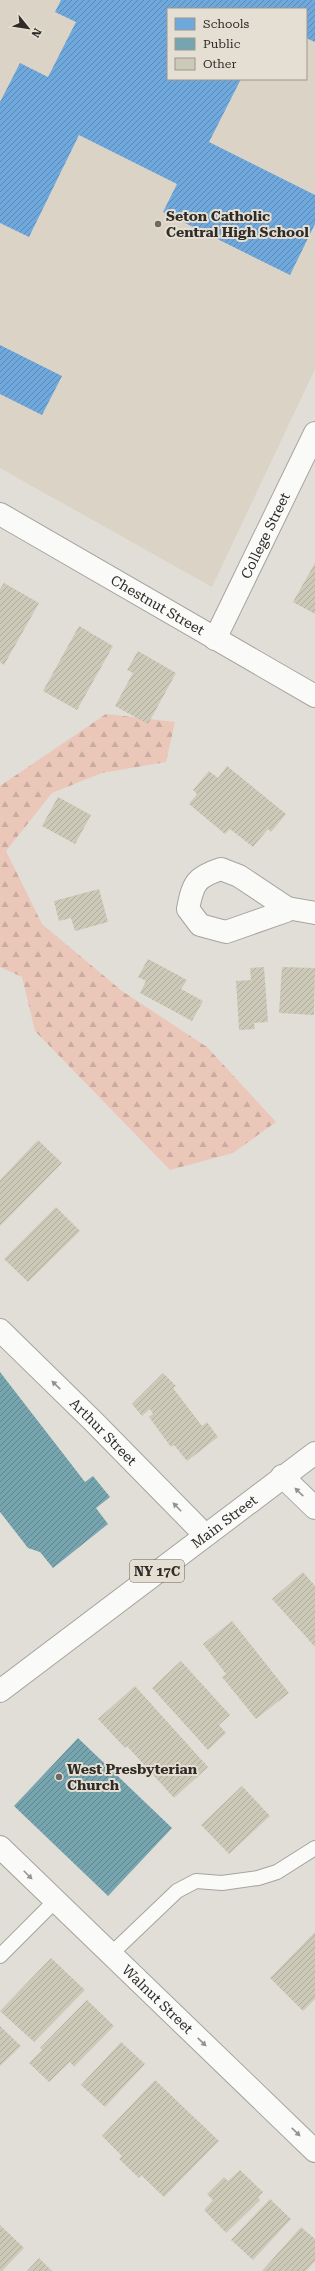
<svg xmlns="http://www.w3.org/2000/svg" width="315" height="2271" font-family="'Roboto Serif',serif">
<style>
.built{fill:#dad3c6;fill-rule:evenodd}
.forest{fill:url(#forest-firs)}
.schools{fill:url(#schools-hatch)}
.public{fill:url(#public-hatch)}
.building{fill:url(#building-hatch)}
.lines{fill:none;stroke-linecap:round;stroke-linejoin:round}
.lane-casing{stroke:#a6a49e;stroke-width:16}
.street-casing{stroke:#a6a49e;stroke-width:24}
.secondary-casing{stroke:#a6a49e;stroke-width:24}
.primary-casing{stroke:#a6a49e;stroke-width:24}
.lane{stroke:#fafaf9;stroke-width:14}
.street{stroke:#fafaf9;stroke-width:22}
.secondary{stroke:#fafaf9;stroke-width:22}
.primary{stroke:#fafaf9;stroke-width:22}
.oneway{fill:#949390}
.poi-dot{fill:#6d6a65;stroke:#e5dfd3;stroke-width:1.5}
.labels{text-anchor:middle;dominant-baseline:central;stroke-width:4;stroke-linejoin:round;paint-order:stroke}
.shield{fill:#e5dfd3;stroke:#66625b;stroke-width:1}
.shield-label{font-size:13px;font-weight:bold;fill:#2f2c28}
.poi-label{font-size:14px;font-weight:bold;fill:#2f2c28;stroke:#e5dfd3;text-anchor:start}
.street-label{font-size:14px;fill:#2f2c28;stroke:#e5dfd3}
</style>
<defs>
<pattern id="forest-firs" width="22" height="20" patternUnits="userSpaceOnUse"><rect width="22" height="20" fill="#ebc7b9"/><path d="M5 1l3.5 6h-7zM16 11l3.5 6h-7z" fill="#caab9f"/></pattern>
<pattern id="schools-hatch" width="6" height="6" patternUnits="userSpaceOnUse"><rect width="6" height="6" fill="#6fa8dc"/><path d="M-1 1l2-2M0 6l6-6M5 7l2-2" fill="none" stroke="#5c89b2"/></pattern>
<pattern id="public-hatch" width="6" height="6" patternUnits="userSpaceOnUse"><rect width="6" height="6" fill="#76a5af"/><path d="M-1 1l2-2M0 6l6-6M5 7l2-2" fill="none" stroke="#61878e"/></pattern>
<pattern id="building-hatch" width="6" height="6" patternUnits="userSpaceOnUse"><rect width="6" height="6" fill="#ccc9b8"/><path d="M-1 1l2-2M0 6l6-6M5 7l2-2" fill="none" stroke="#b0ad9e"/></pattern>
</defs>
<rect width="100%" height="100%" fill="#e1ded7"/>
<path class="built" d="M 0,0 L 315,0 L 315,369 L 212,587 L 0,468 ZM 168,9 L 306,9 L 306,79 L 168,79 Z"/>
<path class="forest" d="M 106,714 L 175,722 L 166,762 L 102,773 L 52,793 L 6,851 L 42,924 L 122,991 L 207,1047 L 276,1122 L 233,1153 L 170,1170 L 35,1031 L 22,977 L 0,967 L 0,786 Z"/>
<g class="schools">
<path d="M 61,0 L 315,0 L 315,42 L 306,38 L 306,9 L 168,9 L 168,79 L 241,79 L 209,142 L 315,195 L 315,224 L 290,275 L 163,212 L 177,184 L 79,135 L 29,237 L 0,223 L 0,102 L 20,63 L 48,77 L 76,22 L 55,12 Z"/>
<path d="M 0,345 L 62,376 L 42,415 L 0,394 Z"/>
</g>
<g class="public">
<path d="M 0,1372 L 85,1482 L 93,1476 L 110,1497 L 96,1508 L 108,1524 L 53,1568 L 40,1552 L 28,1548 L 0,1512 Z"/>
<path d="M 78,1738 L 172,1828 L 108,1896 L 14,1806 Z"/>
</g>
<g class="building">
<path d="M 315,563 L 315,614 L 293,602 Z"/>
<path d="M 4,583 L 39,603 L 4,665 L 0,662 L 0,589 Z"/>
<path d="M 79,626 L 113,646 L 77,710 L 43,691 Z"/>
<path d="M 138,651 L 176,673 L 148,724 L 115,706 L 133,673 L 127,670 Z"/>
<path d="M 227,766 L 286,814 L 271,832 L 268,829 L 253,847 L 230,829 L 225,834 L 189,804 L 197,794 L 193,790 L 209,771 L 218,778 Z"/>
<path d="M 58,797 L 91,815 L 75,844 L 42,826 Z"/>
<path d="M 99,889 L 108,922 L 75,931 L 71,918 L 59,921 L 54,901 Z"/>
<path d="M 148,959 L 187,980 L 181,989 L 203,1001 L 192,1021 L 140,993 L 146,981 L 138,977 Z"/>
<path d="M 264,967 L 268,1022 L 254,1023 L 255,1029 L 239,1030 L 236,981 L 251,980 L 250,968 Z"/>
<path d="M 282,967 L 315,968 L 314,1015 L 279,1013 Z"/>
<path d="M 38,1140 L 62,1163 L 0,1226 L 0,1180 Z"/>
<path d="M 56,1207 L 80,1231 L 28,1282 L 4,1259 Z"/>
<path d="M 163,1373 L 176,1386 L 173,1388 L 202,1426 L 207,1422 L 218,1437 L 187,1461 L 174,1445 L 171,1447 L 149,1417 L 153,1414 L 150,1409 L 142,1416 L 132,1404 Z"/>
<path d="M 303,1572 L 315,1586 L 315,1647 L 272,1599 Z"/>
<path d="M 232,1621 L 289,1693 L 256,1719 L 222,1677 L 226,1674 L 203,1644 Z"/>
<path d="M 181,1661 L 230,1715 L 219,1725 L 226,1733 L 208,1750 L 152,1688 Z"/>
<path d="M 135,1686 L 208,1767 L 174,1798 L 127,1746 L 125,1748 L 98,1719 Z"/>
<path d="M 242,1786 L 270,1816 L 229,1854 L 201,1825 Z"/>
<path d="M 315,1932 L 315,1999 L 303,2011 L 270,1978 Z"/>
<path d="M 51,1958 L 85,1990 L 34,2042 L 0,2011 Z"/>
<path d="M 87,2000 L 114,2026 L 74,2067 L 70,2062 L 49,2082 L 29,2063 L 42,2050 L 40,2048 Z"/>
<path d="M 0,2026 L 21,2046 L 0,2066 Z"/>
<path d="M 121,2042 L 145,2064 L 105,2107 L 81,2085 Z"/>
<path d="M 155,2080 L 219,2141 L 164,2197 L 141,2175 L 139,2178 L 119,2159 L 122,2156 L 102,2136 Z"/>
<path d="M 240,2170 L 263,2192 L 258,2197 L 260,2200 L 226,2233 L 204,2210 L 213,2200 L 207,2194 L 224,2177 L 228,2181 Z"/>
<path d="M 270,2199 L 291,2219 L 253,2260 L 231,2240 Z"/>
<path d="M 0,2225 L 24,2248 L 2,2271 L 0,2271 Z"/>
<path d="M 301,2227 L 315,2239 L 315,2261 L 306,2271 L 262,2271 Z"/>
<path d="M 39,2258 L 52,2271 L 27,2271 Z"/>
</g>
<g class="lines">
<g class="lane-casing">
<g id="lane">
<path d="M 111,1954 L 177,1891 L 196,1881 L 222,1883 L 258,1878 L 277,1872 L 315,1848"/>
<path d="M 0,1956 L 55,1901"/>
</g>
</g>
<g class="street-casing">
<g id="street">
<path id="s1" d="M 215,639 L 315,433"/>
<path d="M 221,869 L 239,876 L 287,908 L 286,911 L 226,932 L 200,925 L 188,909 C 193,883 196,877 221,869 Z"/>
<path d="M 287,908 L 315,913"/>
<path id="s2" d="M 0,1330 L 93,1421 L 205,1535"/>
<path d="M 282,1476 L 315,1508"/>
<path id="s3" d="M 0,1847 L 315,2151"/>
</g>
</g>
<g class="secondary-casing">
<g id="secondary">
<path id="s4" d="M 0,514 L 315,696"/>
</g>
</g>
<g class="primary-casing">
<g id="primary">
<path id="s5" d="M 0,1691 L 315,1453"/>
</g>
</g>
<use href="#lane" class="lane"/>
<use href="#street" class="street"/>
<use href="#secondary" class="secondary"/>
<use href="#primary" class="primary"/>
</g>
<defs><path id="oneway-solid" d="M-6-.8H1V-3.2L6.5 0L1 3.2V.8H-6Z"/></defs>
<g class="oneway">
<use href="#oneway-solid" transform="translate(56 1385) rotate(-136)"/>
<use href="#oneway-solid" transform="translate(299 1492) rotate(-136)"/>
<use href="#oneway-solid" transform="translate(177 1507) rotate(-134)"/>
<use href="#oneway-solid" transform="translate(28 1875) rotate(45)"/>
<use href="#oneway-solid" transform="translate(202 2042) rotate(44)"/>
<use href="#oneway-solid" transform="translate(296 2132) rotate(44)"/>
</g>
<g class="poi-dot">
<circle cx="158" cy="224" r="4"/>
<circle cx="59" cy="1777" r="4"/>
</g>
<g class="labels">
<rect class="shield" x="130" y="1560" width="54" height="22" rx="3"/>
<g class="shield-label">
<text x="157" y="1571">NY 17C</text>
</g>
<g class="poi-label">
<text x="166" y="216">Seton Catholic<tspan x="166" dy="16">Central High School</tspan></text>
<text x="67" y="1769">West Presbyterian<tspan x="67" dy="16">Church</tspan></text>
</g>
<g class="street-label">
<text stroke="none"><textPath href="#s1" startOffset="115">College Street</textPath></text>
<text stroke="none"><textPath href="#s4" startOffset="182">Chestnut Street</textPath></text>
<text stroke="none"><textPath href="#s2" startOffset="145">Arthur Street</textPath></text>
<text stroke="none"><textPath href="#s5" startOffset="281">Main Street</textPath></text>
<text stroke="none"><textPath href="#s3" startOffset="219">Walnut Street</textPath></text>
</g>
</g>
<rect x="167" y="8" width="140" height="72" fill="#e5dfd3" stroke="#9c978f"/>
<rect x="175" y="18" width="20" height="12" fill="#6fa8dc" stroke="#9c978f"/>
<text x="203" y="28" font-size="12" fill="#2f2c28">Schools</text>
<rect x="175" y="38" width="20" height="12" fill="#76a5af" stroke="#9c978f"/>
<text x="203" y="48" font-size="12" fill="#2f2c28">Public</text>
<rect x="175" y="58" width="20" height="12" fill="#ccc9b8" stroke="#9c978f"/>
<text x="203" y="68" font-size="12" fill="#2f2c28">Other</text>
<g transform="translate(28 28) rotate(120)" stroke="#e5dfd3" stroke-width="3" paint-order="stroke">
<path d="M0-3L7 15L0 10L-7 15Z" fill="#2f2c28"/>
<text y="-6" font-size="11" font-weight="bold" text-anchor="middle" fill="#2f2c28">N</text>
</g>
</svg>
